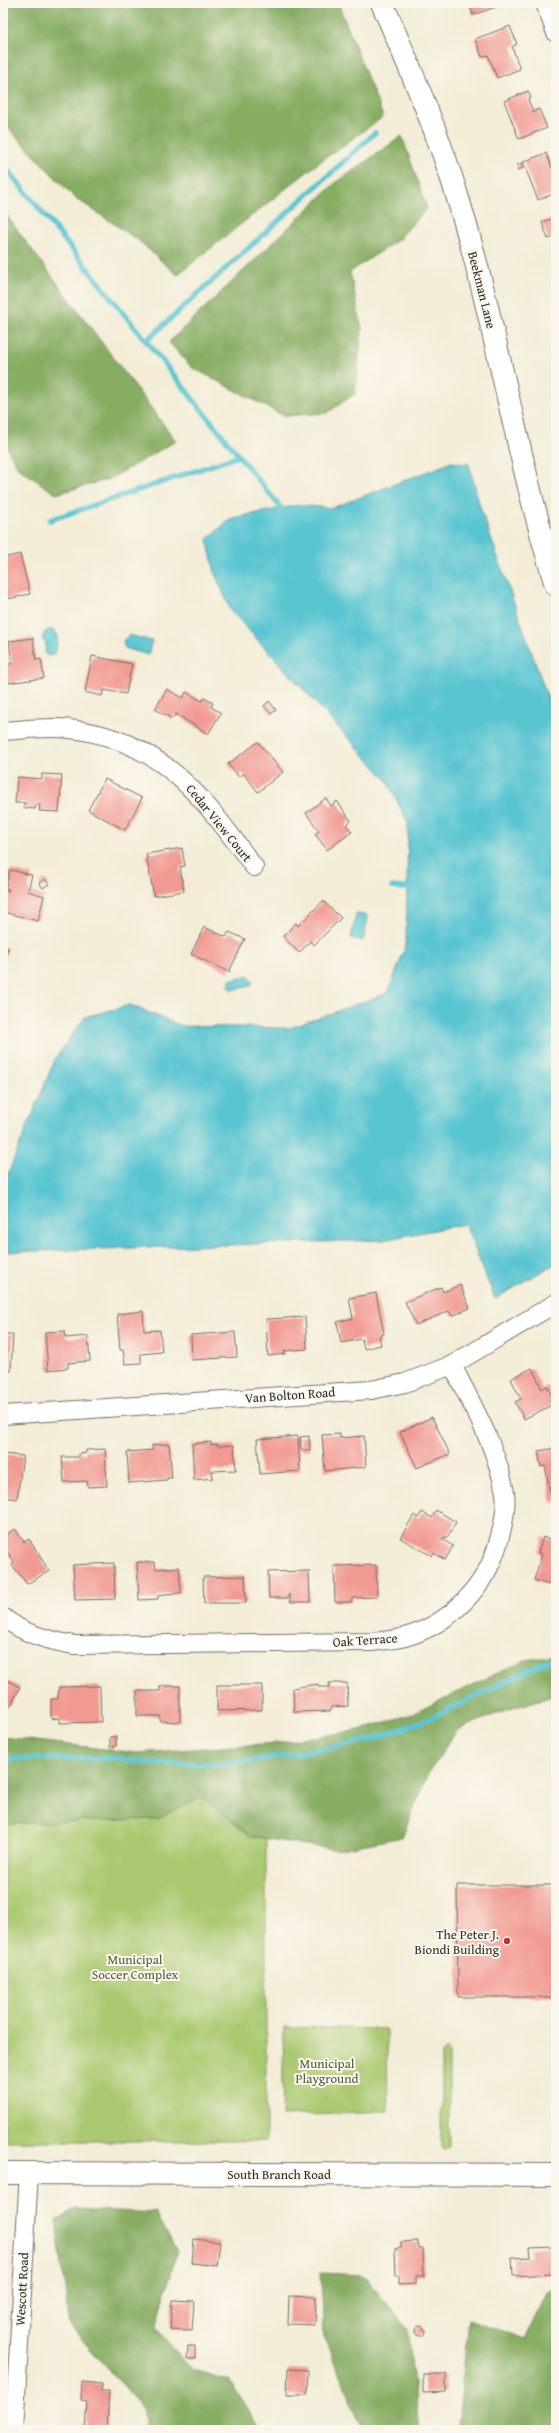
<svg xmlns="http://www.w3.org/2000/svg" width="559" height="2433" font-family="'Gentium Book Plus',serif">
<style>
.green{fill:#aac971;stroke:#6a7a4e}
.forest{fill:#87ad63;stroke:#596c47}
.water{fill:#58c5d1;stroke:#42787e}
.lines{fill:none;stroke-linecap:round;stroke-linejoin:round}
.stream{stroke:#58c5d1;stroke-width:5.5}
.building{fill:#f19a93}
.minor-casing{stroke:#716f67;stroke-width:20}
.tertiary-casing{stroke:#716f67;stroke-width:24}
.minor{stroke:#fff;stroke-width:18}
.tertiary{stroke:#fff;stroke-width:22}
.poi-dot{fill:#c8321e;stroke:#fbf7ec;stroke-width:1.5}
.labels{text-anchor:middle;dominant-baseline:central;stroke-width:4;stroke-linejoin:round;paint-order:stroke}
.street-label{font-size:13px;fill:#2b2b2b;stroke:#fbf7ec}
.poi-label{font-size:13px;fill:#2b2b2b;stroke:#fbf7ec;text-anchor:end}
.park-label{font-size:13px;fill:#515a40;stroke:#fbf7ec}
</style>
<rect width="100%" height="100%" fill="#fbf7ec"/>
<filter id="ink" filterUnits="userSpaceOnUse"><feTurbulence type="fractalNoise" baseFrequency=".025" numOctaves="2"/><feDisplacementMap in="SourceGraphic" scale="8" xChannelSelector="R" yChannelSelector="G"/><feConvolveMatrix kernelMatrix="1 2 1 2 8 2 1 2 1" color-interpolation-filters="sRGB"/></filter>
<filter id="wash" filterUnits="userSpaceOnUse"><feTurbulence type="fractalNoise" baseFrequency=".012" numOctaves="4" result="noise"/><feDisplacementMap in="SourceGraphic" scale="16" xChannelSelector="R" yChannelSelector="G"/><feGaussianBlur stdDeviation="0.9" result="paint"/><feColorMatrix in="noise" values="0 0 0 0 0 0 0 0 0 0 0 0 0 0 0 0 0 1.4 0 .05"/><feComposite in="paint" operator="in"/></filter>
<g filter="url(#wash)">
<rect width="100%" height="100%" fill="#f3edd7"/>
<g class="green">
<path d="M 266,1777 L 266,2141 L 3,2141 L 3,1791 Z"/>
<path d="M 284,2027 L 387,2029 L 388,2112 L 282,2116 Z"/>
<path d="M 446,2050 L 449,2053 L 449,2147 L 443,2150 L 441,2147 L 441,2054 Z"/>
</g>
<g class="forest">
<path d="M 21,3 L 338,3 L 383,117 L 317,164 L 177,275 L 138,240 L 74,197 L 6,126 L 3,125 L 3,8 Z"/>
<path d="M 402,136 L 427,208 L 399,239 L 350,272 L 362,329 L 355,394 L 327,413 L 284,416 L 191,367 L 169,342 L 334,184 Z"/>
<path d="M 3,211 L 176,441 L 110,479 L 56,494 L 18,468 L 3,440 Z"/>
<path d="M 556,1655 L 556,1695 L 506,1710 L 457,1730 L 427,1776 L 402,1837 L 337,1850 L 250,1836 L 201,1797 L 158,1819 L 3,1824 L 3,1737 L 137,1753 L 276,1743 L 359,1730 L 412,1714 L 525,1660 Z"/>
<path d="M 77,2209 L 156,2213 L 177,2251 L 156,2328 L 192,2370 L 229,2380 L 261,2430 L 145,2430 L 144,2410 L 70,2326 L 56,2221 Z"/>
<path d="M 321,2273 L 364,2275 L 408,2330 L 419,2430 L 363,2430 L 324,2338 Z"/>
<path d="M 556,2288 L 556,2430 L 458,2430 L 468,2319 L 525,2339 L 547,2292 Z"/>
</g>
<g class="water">
<path d="M 452,462 L 469,464 L 481,510 L 556,721 L 556,1263 L 495,1299 L 465,1224 L 383,1240 L 3,1252 L 3,1177 L 7,1176 L 55,1059 L 85,1017 L 130,1005 L 182,1026 L 290,1028 L 388,993 L 406,945 L 408,823 L 386,779 L 231,611 L 216,576 L 207,539 L 232,518 L 298,505 L 332,508 Z"/>
<path d="M 49,630 L 53,630 L 58,635 L 56,653 L 49,656 L 45,654 L 46,644 L 42,638 L 45,632 Z"/>
<path d="M 129,635 L 152,641 L 148,655 L 125,648 L 123,641 Z"/>
<path d="M 356,914 L 366,915 L 368,919 L 363,941 L 351,938 Z"/>
<path d="M 248,975 L 253,981 L 251,986 L 231,990 L 229,988 L 230,980 Z"/>
</g>
<g class="lines">
<g class="stream">
<path d="M 3,164 L 286,514"/>
<path d="M 146,341 L 375,133"/>
<path d="M 50,520 L 239,456"/>
<path d="M 392,887 L 414,889"/>
<path d="M 3,1759 L 117,1758 L 150,1763 L 225,1764 L 283,1756 L 371,1740 L 429,1719 L 556,1657"/>
</g>
</g>
<g id="blocks">
<g class="building">
<path d="M 469,3 L 494,3 L 496,7 L 473,15 Z"/>
<path d="M 510,26 L 517,44 L 512,47 L 520,69 L 497,78 L 488,55 L 482,57 L 475,39 Z"/>
<path d="M 528,91 L 531,98 L 528,99 L 533,112 L 539,109 L 547,128 L 519,139 L 504,101 Z"/>
<path d="M 546,153 L 552,168 L 556,166 L 556,193 L 538,200 L 523,162 Z"/>
<path d="M 521,163 L 523,168 L 518,170 L 517,165 Z"/>
<path d="M 556,217 L 556,241 L 554,237 L 548,239 L 542,222 Z"/>
<path d="M 20,554 L 30,594 L 3,600 L 3,558 Z"/>
<path d="M 33,638 L 36,660 L 41,659 L 44,678 L 8,683 L 6,664 L 12,664 L 9,641 Z"/>
<path d="M 92,656 L 132,664 L 126,694 L 104,690 L 102,696 L 85,692 Z"/>
<path d="M 167,689 L 183,698 L 186,692 L 202,701 L 204,698 L 213,703 L 211,707 L 221,713 L 208,734 L 176,714 L 172,719 L 155,709 Z"/>
<path d="M 269,701 L 276,710 L 271,714 L 264,706 Z"/>
<path d="M 258,742 L 283,772 L 258,792 L 243,773 L 239,777 L 228,764 Z"/>
<path d="M 42,774 L 62,775 L 59,812 L 39,811 L 40,805 L 36,805 L 35,809 L 24,808 L 25,803 L 15,803 L 17,777 L 42,779 Z"/>
<path d="M 105,779 L 142,798 L 125,830 L 88,810 Z"/>
<path d="M 326,798 L 331,806 L 337,801 L 351,821 L 346,825 L 352,832 L 327,850 L 315,834 L 319,831 L 306,813 Z"/>
<path d="M 182,848 L 185,866 L 180,867 L 184,891 L 154,896 L 146,854 Z"/>
<path d="M 10,870 L 32,875 L 28,891 L 44,896 L 38,921 L 3,912 L 3,890 L 8,892 L 9,889 L 5,888 Z"/>
<path d="M 45,879 L 49,884 L 43,888 L 39,883 Z"/>
<path d="M 323,901 L 341,918 L 314,945 L 310,941 L 299,953 L 283,936 L 296,923 L 298,926 Z"/>
<path d="M 204,927 L 226,937 L 229,932 L 245,939 L 229,972 L 191,954 Z"/>
<path d="M 3,947 L 8,948 L 3,963 Z"/>
<path d="M 460,1285 L 470,1308 L 452,1316 L 449,1311 L 416,1325 L 405,1302 L 441,1287 L 443,1292 Z"/>
<path d="M 376,1293 L 384,1334 L 379,1336 L 381,1345 L 364,1349 L 362,1339 L 341,1343 L 337,1322 L 353,1318 L 349,1298 Z"/>
<path d="M 143,1311 L 144,1331 L 160,1330 L 162,1352 L 141,1354 L 141,1363 L 125,1364 L 123,1350 L 120,1350 L 117,1314 Z"/>
<path d="M 305,1317 L 307,1349 L 284,1351 L 285,1354 L 268,1356 L 266,1319 Z"/>
<path d="M 65,1331 L 66,1338 L 88,1336 L 90,1361 L 68,1363 L 68,1368 L 48,1370 L 45,1332 Z"/>
<path d="M 235,1332 L 237,1357 L 192,1360 L 191,1335 Z"/>
<path d="M 3,1334 L 13,1334 L 11,1371 L 3,1371 Z"/>
<path d="M 532,1368 L 542,1389 L 547,1386 L 556,1403 L 524,1419 L 515,1402 L 521,1399 L 511,1379 Z"/>
<path d="M 432,1417 L 450,1454 L 417,1468 L 400,1432 Z"/>
<path d="M 340,1434 L 340,1438 L 364,1436 L 366,1467 L 325,1471 L 322,1435 Z"/>
<path d="M 298,1436 L 300,1471 L 260,1474 L 257,1439 Z"/>
<path d="M 309,1436 L 310,1450 L 301,1450 L 300,1437 Z"/>
<path d="M 211,1442 L 211,1445 L 217,1444 L 218,1446 L 234,1445 L 236,1470 L 212,1471 L 213,1478 L 194,1480 L 192,1444 Z"/>
<path d="M 169,1444 L 172,1478 L 167,1478 L 167,1480 L 129,1483 L 127,1452 L 152,1450 L 152,1445 Z"/>
<path d="M 556,1448 L 556,1502 L 552,1503 L 545,1466 L 541,1467 L 538,1451 Z"/>
<path d="M 105,1449 L 107,1486 L 88,1487 L 87,1481 L 64,1482 L 62,1457 L 79,1457 L 79,1454 L 86,1453 L 86,1450 Z"/>
<path d="M 3,1454 L 23,1456 L 17,1499 L 3,1497 Z"/>
<path d="M 436,1510 L 456,1522 L 447,1538 L 444,1537 L 442,1539 L 453,1546 L 445,1560 L 434,1553 L 432,1556 L 400,1538 L 414,1515 L 418,1518 L 422,1512 L 432,1518 Z"/>
<path d="M 15,1529 L 24,1542 L 29,1539 L 49,1571 L 27,1584 L 12,1565 L 14,1563 L 9,1554 L 6,1556 L 3,1551 L 3,1536 Z"/>
<path d="M 543,1537 L 556,1541 L 556,1587 L 534,1580 L 542,1554 L 538,1553 Z"/>
<path d="M 137,1562 L 155,1562 L 156,1569 L 179,1567 L 181,1593 L 165,1594 L 158,1596 L 158,1599 L 139,1600 Z"/>
<path d="M 114,1563 L 115,1599 L 75,1600 L 73,1565 Z"/>
<path d="M 376,1565 L 377,1597 L 352,1598 L 352,1602 L 335,1602 L 334,1566 Z"/>
<path d="M 309,1571 L 310,1602 L 290,1602 L 290,1595 L 288,1595 L 288,1598 L 269,1598 L 268,1572 Z"/>
<path d="M 245,1576 L 246,1603 L 204,1603 L 203,1577 Z"/>
<path d="M 3,1678 L 20,1687 L 10,1707 L 3,1703 Z"/>
<path d="M 329,1683 L 347,1683 L 348,1706 L 331,1707 L 331,1711 L 294,1712 L 293,1688 L 318,1684 L 318,1687 L 329,1687 Z"/>
<path d="M 217,1685 L 262,1685 L 262,1710 L 217,1711 Z"/>
<path d="M 100,1686 L 101,1722 L 59,1723 L 59,1718 L 51,1719 L 51,1699 L 58,1699 L 59,1687 Z"/>
<path d="M 160,1686 L 180,1686 L 180,1722 L 160,1721 L 160,1716 L 137,1716 L 137,1691 L 160,1691 Z"/>
<path d="M 116,1736 L 116,1746 L 110,1747 L 110,1737 Z"/>
<path d="M 457,1885 L 556,1885 L 556,1997 L 458,1997 Z"/>
<path d="M 194,2239 L 220,2242 L 217,2266 L 192,2263 Z"/>
<path d="M 418,2241 L 418,2248 L 423,2248 L 424,2276 L 416,2276 L 416,2284 L 399,2285 L 399,2276 L 396,2276 L 395,2249 L 401,2248 L 401,2242 Z"/>
<path d="M 556,2247 L 556,2274 L 513,2276 L 512,2258 L 531,2257 L 530,2248 Z"/>
<path d="M 289,2296 L 316,2297 L 315,2325 L 288,2324 Z"/>
<path d="M 172,2300 L 194,2301 L 192,2330 L 170,2329 Z"/>
<circle cx="420" cy="2331" r="5"/>
<path d="M 188,2346 L 195,2346 L 195,2359 L 187,2359 Z"/>
<path d="M 288,2369 L 308,2370 L 307,2395 L 287,2395 Z"/>
<path d="M 423,2374 L 446,2374 L 446,2392 L 423,2393 Z"/>
<path d="M 82,2382 L 102,2384 L 101,2391 L 109,2391 L 107,2430 L 85,2430 L 87,2401 L 81,2400 Z"/>
</g>
</g>
</g>
<g filter="url(#ink)">
<use href="#blocks" fill-opacity="0" stroke="#716f67" stroke-width="1"/>
<g class="lines">
<g class="minor-casing">
<g id="minor">
<path d="M 545,3 L 556,33"/>
<path d="M 3,731 C 25,730 48,726 70,729 C 161,739 204,798 254,867"/>
<path d="M 3,1415 L 371,1390 L 405,1383 L 452,1365 L 556,1303"/>
<path d="M 3,1617 C 23,1634 48,1640 73,1645 L 371,1642 C 381,1641 391,1640 401,1638 C 449,1626 487,1587 499,1540 C 503,1526 507,1508 505,1493 C 497,1447 472,1405 452,1365"/>
<path d="M 14,2430 L 29,2173"/>
</g>
</g>
<g class="tertiary-casing">
<g id="tertiary">
<path d="M 382,3 C 410,68 439,134 459,202 C 497,328 517,459 556,585"/>
<path d="M 3,2173 L 556,2175"/>
</g>
</g>
<use href="#minor" class="minor"/>
<use href="#tertiary" class="tertiary"/>
</g>
</g>
<circle class="poi-dot" cx="507" cy="1941" r="4"/>
<g class="labels">
<g class="street-label">
<text transform="translate(482 290) rotate(76)">Beekman Lane</text>
<text transform="translate(219 823) rotate(51)">Cedar View Court</text>
<text transform="translate(290 1395) rotate(-4)">Van Bolton Road</text>
<text transform="translate(365 1640) rotate(-4)">Oak Terrace</text>
<text x="279" y="2174">South Branch Road</text>
<text transform="translate(22 2289) rotate(-87)">Wescott Road</text>
</g>
<g class="poi-label">
<text x="499" y="1934">The Peter J.<tspan x="499" dy="15">Biondi Building</tspan></text>
</g>
<g class="park-label">
<text x="135" y="1959">Municipal<tspan x="135" dy="15">Soccer Complex</tspan></text>
<text x="327" y="2063">Municipal<tspan x="327" dy="15">Playground</tspan></text>
</g>
</g>
<rect width="559" height="2433" fill="none" stroke="#fbf7ec" stroke-width="16"/>
</svg>
